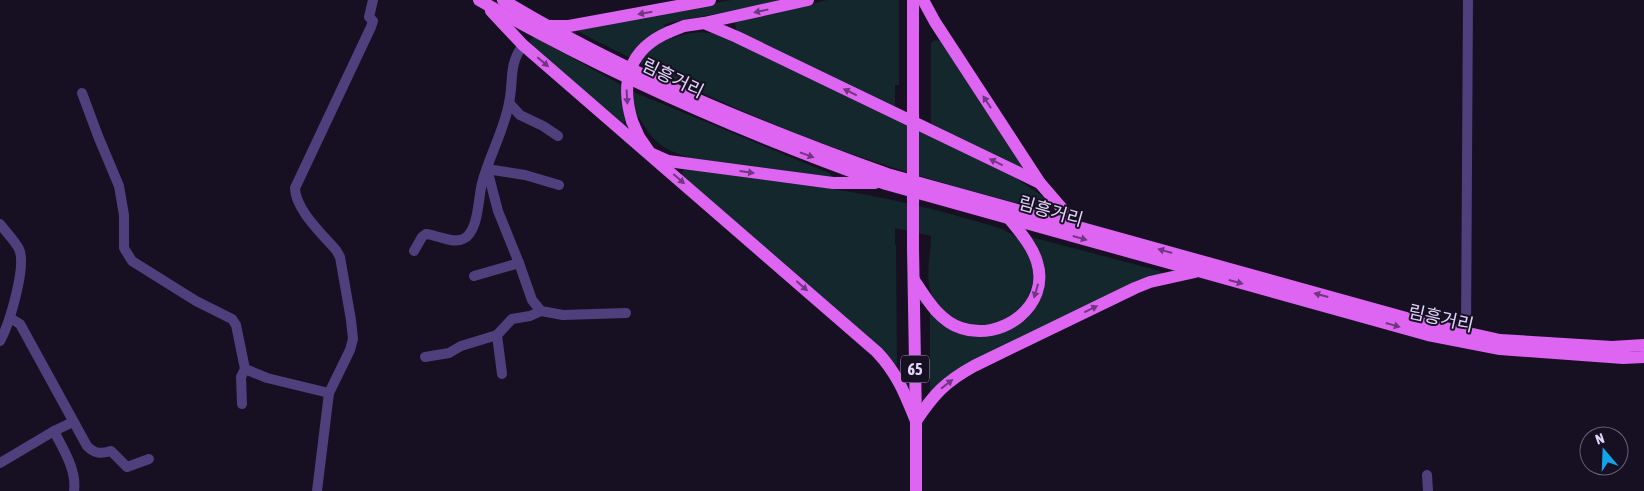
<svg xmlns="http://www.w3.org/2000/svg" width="1644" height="491" font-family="'Asap Condensed','Noto Sans KR',sans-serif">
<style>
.green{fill:#13272c}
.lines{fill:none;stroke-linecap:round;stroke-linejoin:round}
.minor{stroke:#503f7d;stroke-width:10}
.major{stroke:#dd65f2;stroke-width:12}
.major-bridge{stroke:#dd65f2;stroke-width:12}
.oneway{fill:#703680}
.labels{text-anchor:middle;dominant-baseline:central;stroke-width:4;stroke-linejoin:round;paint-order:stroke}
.shield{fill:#171022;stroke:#a59aba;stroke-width:1}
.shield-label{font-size:16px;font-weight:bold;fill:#e2d5fb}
.street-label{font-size:18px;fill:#e2d5fb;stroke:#171022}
</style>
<rect width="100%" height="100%" fill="#171022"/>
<g class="green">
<path d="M 731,0 L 787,0 L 668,23 L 664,25 L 670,39 C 686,32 704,30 721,35 L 1007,172 L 1042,196 L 1045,200 L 1044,207 L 1039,209 C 979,193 919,177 861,157 C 762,123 668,79 576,30 Z"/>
<path d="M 827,0 L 899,0 L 899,85 L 895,85 L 895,110 L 736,31 L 735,22 Z"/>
<path d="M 534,37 L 636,93 L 829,173 L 833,177 L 690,158 C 663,149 653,143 639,117 L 625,121 L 624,124 L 530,46 L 530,40 Z"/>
<path d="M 935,40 L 941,41 L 1023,167 L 1020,168 L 931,127 L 931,43 Z"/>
<path d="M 690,168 C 785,182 882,192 975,221 C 989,225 1009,229 1019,240 C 1054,280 1019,336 969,324 C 958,322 955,321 947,313 C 940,306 934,301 931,292 C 925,274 931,254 931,236 L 895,228 L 895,244 L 896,246 L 897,366 L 884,353 L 682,175 L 683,170 Z"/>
<path d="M 1031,237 L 1160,271 L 1163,274 L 930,395 L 930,310 L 973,336 L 1037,301 Z"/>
</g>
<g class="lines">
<g class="minor">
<path d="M 82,93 L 98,136 L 119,186 L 124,215 L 124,248 L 132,261 L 196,301 L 232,319 L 236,325 L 245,369 L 241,377 L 242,404"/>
<path d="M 509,103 L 520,115 L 543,126 L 558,136"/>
<path d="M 559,185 L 525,175 L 487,169 L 498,211 L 519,263 L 532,300 L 541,311 L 563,315 L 626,313"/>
<path d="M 0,224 C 6,232 15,241 19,249 C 27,266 9,325 0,341"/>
<path d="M 414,251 L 422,237 L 426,234 C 437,235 453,244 463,239 C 479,232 478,198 482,183 C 489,156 504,131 509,103 C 514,80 508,65 523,45"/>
<path d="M 474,276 L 519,263"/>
<path d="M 10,318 L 20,324 L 87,446 C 95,454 101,454 111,451 L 127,467 L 149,459"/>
<path d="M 1466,332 L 1468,0"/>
<path d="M 497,335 L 502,374"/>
<path d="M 425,357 L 449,353 L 461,346 L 497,335 L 512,319 L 530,316 L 541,311"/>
<path d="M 245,369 L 267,378 L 329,393"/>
<path d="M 54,431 C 63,449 77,470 74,491"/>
<path d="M 0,463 L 54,431 L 73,422"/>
<path d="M 1427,475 L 1428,491"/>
<path d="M 317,491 L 329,393 L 350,350 L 353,339 L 351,320 L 340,257 L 336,250 C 323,235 295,209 295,188 L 371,27 L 373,21 L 369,17 L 373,0"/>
</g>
<g class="major">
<path d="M 479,0 C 608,74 746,134 886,184 L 1428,335 L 1500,349 L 1623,358 L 1644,357"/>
<path d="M 503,0 C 623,73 755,126 887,174 L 1428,324 L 1500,340 L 1612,347 L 1644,345"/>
<path d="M 913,0 L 913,91"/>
<path d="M 923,0 L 935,22 L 1040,183 L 1077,226"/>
<path d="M 491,11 L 523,45 L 877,352 C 897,373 905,394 916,421"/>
<path d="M 704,23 L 808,0"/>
<path d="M 549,26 L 569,26 L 710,0"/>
<path d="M 669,32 L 684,26 L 704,23 L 737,37 L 1040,183"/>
<path d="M 632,121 L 639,137 L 650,153 L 668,161 L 833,183 L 875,183"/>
<path d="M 913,248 L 916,421 L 916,491"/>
<path d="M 914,280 C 926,298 939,321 961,328 C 1001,342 1051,306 1037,262 C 1032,245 1019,231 1008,217"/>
<path d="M 916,421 C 934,394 945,382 974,366 L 1135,288 L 1150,282 L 1195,272"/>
</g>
<g class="major-bridge">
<path d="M 632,121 C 620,81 629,49 669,32"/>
<path d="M 913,248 L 913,91"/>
</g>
</g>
<defs><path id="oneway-solid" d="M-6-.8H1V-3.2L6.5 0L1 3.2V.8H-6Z" transform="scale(1.25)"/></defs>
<g class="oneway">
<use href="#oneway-solid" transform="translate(761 11) rotate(168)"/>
<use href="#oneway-solid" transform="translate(645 13) rotate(170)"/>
<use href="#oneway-solid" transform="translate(543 62) rotate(40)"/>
<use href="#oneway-solid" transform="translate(850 92) rotate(-154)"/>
<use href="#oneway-solid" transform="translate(627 97) rotate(87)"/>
<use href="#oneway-solid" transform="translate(987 102) rotate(-123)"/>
<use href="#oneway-solid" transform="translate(807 155) rotate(20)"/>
<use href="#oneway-solid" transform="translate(996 162) rotate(-154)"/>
<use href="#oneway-solid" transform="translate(747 172) rotate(8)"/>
<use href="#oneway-solid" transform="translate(679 179) rotate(41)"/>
<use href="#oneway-solid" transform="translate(1080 238) rotate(16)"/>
<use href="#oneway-solid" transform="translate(1165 251) rotate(-164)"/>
<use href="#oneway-solid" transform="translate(1236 282) rotate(15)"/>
<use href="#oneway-solid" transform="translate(802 286) rotate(41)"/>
<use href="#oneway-solid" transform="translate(1036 291) rotate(106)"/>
<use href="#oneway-solid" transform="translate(1321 295) rotate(-165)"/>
<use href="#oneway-solid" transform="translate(1091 309) rotate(-26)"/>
<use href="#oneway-solid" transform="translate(1393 325) rotate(16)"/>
<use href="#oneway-solid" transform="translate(947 384) rotate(-38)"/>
</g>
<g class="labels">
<rect class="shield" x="901" y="355.5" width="28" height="27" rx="4"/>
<g class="shield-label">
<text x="915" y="369">65</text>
</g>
<g class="street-label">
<text transform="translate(673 78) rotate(26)">림흥거리</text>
<text transform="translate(1051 211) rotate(16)">림흥거리</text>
<text transform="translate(1441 318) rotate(13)">림흥거리</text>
</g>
</g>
<g transform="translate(1604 451) rotate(341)"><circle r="24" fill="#171022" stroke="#685f79"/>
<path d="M0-4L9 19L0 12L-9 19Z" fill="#14a3e9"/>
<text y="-8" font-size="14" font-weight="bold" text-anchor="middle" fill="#e2d5fb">N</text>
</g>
</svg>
